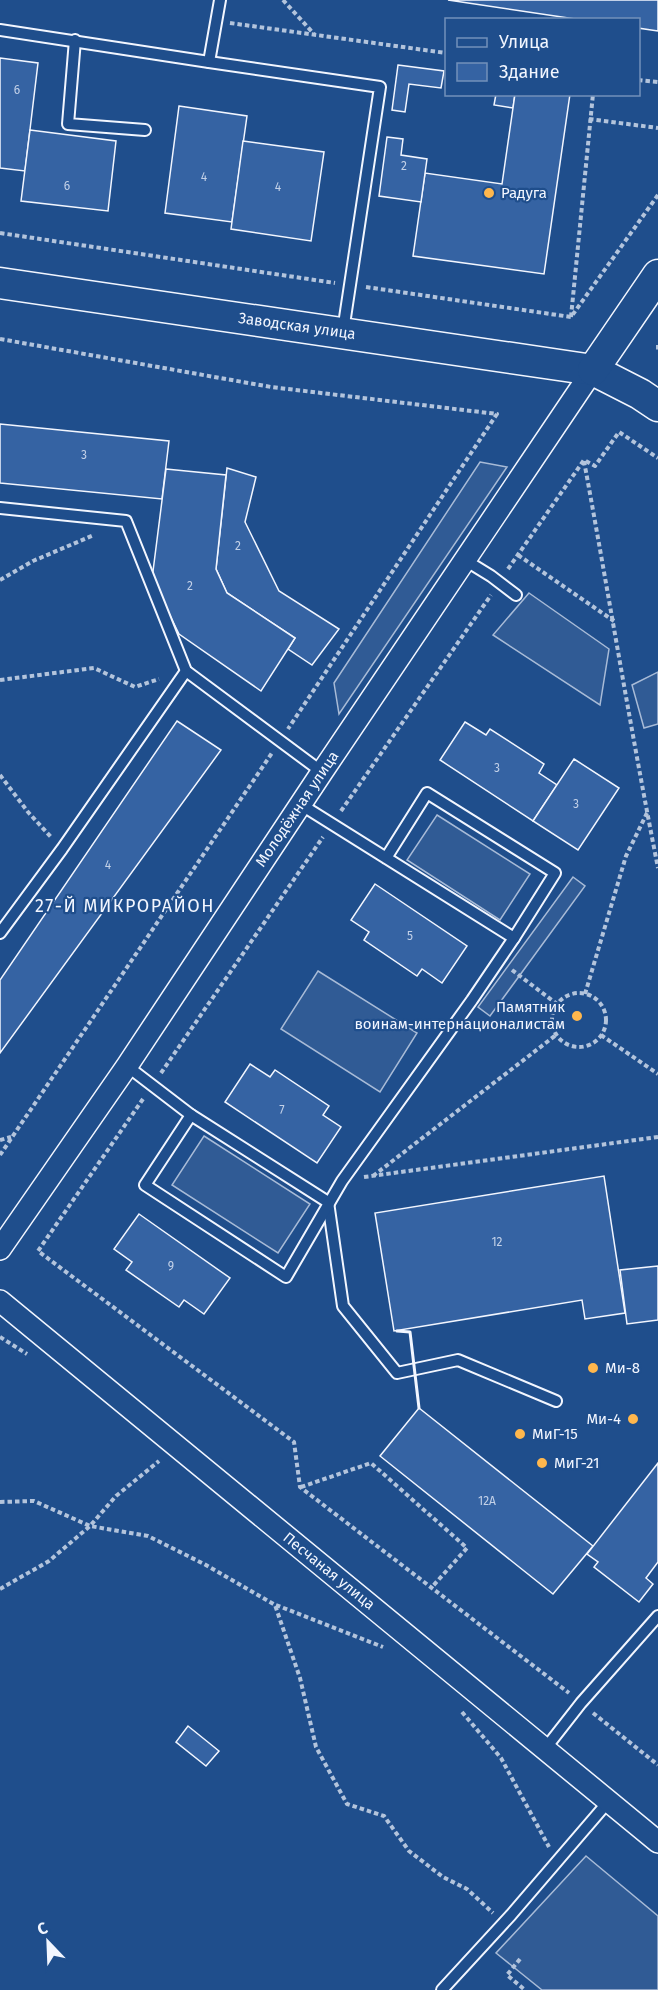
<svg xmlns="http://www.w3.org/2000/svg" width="658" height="1990" font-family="'Fira Sans',sans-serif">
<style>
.built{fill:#305b95;stroke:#a8bbd7;stroke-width:1.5}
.building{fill:#3563a3;stroke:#f2f6ff;stroke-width:1.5}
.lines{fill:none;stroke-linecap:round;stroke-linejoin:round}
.lane-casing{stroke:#f2f6ff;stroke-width:14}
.street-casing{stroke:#f2f6ff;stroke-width:24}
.secondary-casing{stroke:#f2f6ff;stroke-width:33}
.path{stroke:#b3c4dc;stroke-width:4;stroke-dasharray:4.5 3;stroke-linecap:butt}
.lane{stroke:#1f4e8c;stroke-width:10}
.street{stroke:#1f4e8c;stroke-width:21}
.secondary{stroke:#1f4e8c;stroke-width:30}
.wall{stroke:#f2f6ff;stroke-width:3}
.poi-dot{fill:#ffb74d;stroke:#1f4e8c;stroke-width:2}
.labels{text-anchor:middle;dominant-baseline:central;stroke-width:4.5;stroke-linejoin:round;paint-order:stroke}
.number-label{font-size:12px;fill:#c3d1e8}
.poi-label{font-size:15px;fill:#f2f6ff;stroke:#1f4e8c;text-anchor:start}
.street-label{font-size:15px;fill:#f2f6ff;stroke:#1f4e8c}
.quarter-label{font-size:18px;letter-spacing:1.5px;fill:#f2f6ff;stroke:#1f4e8c}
</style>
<rect width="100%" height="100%" fill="#1f4e8c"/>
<g class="built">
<path d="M 480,462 L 507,467 L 339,714 L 334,683 Z"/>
<path d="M 529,593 L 609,649 L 600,705 L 493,635 Z"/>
<path d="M 658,672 L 658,724 L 644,728 L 632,685 Z"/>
<path d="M 437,815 L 530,874 L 500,920 L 407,860 Z"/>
<path d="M 573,877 L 585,886 L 490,1016 L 478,1007 Z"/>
<path d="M 318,971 L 417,1033 L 380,1092 L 281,1029 Z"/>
<path d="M 204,1136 L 310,1204 L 278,1253 L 172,1185 Z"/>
<path d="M 586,1856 L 658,1916 L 658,1990 L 542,1990 L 496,1953 Z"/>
</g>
<g class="building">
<path d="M 448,0 L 658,0 L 658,31 L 638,28 L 638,20 L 582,20 Z"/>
<path d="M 0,58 L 38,63 L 25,171 L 0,168 Z"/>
<path d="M 398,65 L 444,71 L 441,88 L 409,84 L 405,112 L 392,110 Z"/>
<path d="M 496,94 L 515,94 L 513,108 L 494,105 Z"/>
<path d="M 515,94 L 570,94 L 544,274 L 413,256 L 425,173 L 502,184 Z"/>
<path d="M 179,106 L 247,116 L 232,222 L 165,213 Z"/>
<path d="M 30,130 L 116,141 L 108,211 L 21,201 Z"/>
<path d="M 387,137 L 403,139 L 401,155 L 427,159 L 421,202 L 379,196 Z"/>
<path d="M 243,141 L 324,152 L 311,241 L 231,229 Z"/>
<path d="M 0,424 L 169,441 L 162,499 L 0,483 Z"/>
<path d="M 227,468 L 256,477 L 245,522 L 279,591 L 339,629 L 312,665 L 288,649 L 295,638 L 227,593 L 216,569 Z"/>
<path d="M 166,469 L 226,475 L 216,569 L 227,593 L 295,638 L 261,691 L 179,634 L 152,579 Z"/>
<path d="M 177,721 L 221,750 L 0,1053 L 0,980 Z"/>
<path d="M 465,722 L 486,735 L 490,729 L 544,764 L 539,773 L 557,785 L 533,821 L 440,760 Z"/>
<path d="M 574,759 L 619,788 L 578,850 L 533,821 Z"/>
<path d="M 375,884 L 467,946 L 442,983 L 422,969 L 417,976 L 364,940 L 369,932 L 351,920 Z"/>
<path d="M 250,1064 L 270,1077 L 275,1070 L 329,1106 L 323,1115 L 341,1127 L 317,1163 L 225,1102 Z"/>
<path d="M 604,1176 L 625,1313 L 585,1319 L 582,1300 L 394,1331 L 375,1213 Z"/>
<path d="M 139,1214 L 230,1278 L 204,1314 L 184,1300 L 179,1307 L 126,1270 L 132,1262 L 114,1249 Z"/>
<path d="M 658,1266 L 658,1320 L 627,1324 L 620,1270 Z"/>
<path d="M 419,1408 L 593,1546 L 553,1594 L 380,1456 Z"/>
<path d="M 658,1463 L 658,1562 L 646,1578 L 653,1584 L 639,1602 L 594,1567 L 598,1562 L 587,1554 Z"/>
<path d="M 188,1726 L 219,1751 L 206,1766 L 176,1742 Z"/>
</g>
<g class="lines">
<g class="lane-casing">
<g id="lane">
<path d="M 0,30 L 209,62 L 220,0"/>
<path d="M 75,40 L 68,124 L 145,130"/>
<path d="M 209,62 L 380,87 L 343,331"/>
<path d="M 0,508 L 126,521 L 186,671 L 322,772"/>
<path d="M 465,560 L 491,576 L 516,595"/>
<path d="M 300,804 L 514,938 L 555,873 L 427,793 L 386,858"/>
<path d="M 0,933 L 62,849 L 186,671"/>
<path d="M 127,1066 L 191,1115 L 328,1202 L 343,1306 L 397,1373 L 458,1360 L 556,1401"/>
<path d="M 191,1115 L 145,1185 L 286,1277 L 342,1181 L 472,1000 L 514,938"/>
<path d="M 545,1749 L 581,1703 L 658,1616"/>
<path d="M 442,1990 L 511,1915 L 608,1802"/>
</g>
</g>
<g class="street-casing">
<g id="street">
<path d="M 0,1249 L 127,1066 L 322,772 L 593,370"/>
<path d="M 0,1301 L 658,1842"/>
</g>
</g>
<g class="secondary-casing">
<g id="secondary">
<path d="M 0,283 L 593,370 L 640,394 L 658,406"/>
<path d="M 593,370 L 658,275"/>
</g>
</g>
<g class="path">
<path d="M 283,0 L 314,34"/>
<path d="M 230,23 L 446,53"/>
<path d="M 638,80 L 658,82"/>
<path d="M 589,119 L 658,128"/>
<path d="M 0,233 L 335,283"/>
<path d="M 366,287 L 571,317 L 658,195"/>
<path d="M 571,317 L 593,94"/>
<path d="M 0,339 L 271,387 L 497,414 L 288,729"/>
<path d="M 658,345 L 658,350"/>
<path d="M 584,461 C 609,596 631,732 658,868"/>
<path d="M 518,555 L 614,621"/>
<path d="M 508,569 L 584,460 L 595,466 L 619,432 L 658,458"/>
<path d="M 0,580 L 33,561 L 94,535"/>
<path d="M 0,680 L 94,668 L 135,687 L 159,679"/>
<path d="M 0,775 L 28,812 L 51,837"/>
<path d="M 341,811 L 491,595"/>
<path d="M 512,970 L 557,1004"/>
<circle cx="579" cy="1020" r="27"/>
<path d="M 585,994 L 626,856 L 647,813"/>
<path d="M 601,1035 L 658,1074"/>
<path d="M 161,1073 L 323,837"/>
<path d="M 143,1099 L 38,1251 L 294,1442 L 300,1487 L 569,1693"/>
<path d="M 0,1140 L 11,1137"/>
<path d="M 0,1155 L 272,753"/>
<path d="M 373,1176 L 556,1035"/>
<path d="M 364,1177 L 658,1137"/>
<path d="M 0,1337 L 27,1354"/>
<path d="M 301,1487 L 371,1463 L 467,1548 L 432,1587"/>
<path d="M 0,1502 L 34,1501 L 90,1526 L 148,1536 L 204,1564 L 275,1605 L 300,1678 L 316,1747 L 347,1804 L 384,1816 L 409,1851 L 443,1877 L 467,1889 L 493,1913"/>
<path d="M 0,1589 L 49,1561 L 90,1526 L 116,1496 L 159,1461"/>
<path d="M 276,1605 L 383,1647"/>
<path d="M 462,1712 L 501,1758 L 549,1847"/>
<path d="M 593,1713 L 658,1765"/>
<path d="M 520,1959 L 507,1975 L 525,1990"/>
</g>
<use href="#lane" class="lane"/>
<use href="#street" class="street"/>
<use href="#secondary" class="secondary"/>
<path class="wall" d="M 397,1331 L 410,1332 L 419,1408"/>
</g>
<g class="poi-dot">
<circle cx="489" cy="193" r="6"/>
<circle cx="577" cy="1016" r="6"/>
<circle cx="593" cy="1368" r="6"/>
<circle cx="633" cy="1419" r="6"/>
<circle cx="520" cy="1434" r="6"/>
<circle cx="542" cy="1463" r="6"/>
</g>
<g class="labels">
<g class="number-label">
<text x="17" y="90">6</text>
<text x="404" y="166">2</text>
<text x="204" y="177">4</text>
<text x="67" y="186">6</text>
<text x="278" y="187">4</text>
<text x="84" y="455">3</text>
<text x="238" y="546">2</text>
<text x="190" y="586">2</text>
<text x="497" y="768">3</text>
<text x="576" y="804">3</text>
<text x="108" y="865">4</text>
<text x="410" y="936">5</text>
<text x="282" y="1110">7</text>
<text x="497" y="1242">12</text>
<text x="171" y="1266">9</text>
<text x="487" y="1501">12А</text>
</g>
<g class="poi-label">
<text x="501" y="193">Радуга</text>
<text x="565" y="1007" text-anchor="end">Памятник<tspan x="565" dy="17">воинам-интернационалистам</tspan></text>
<text x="605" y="1368">Ми-8</text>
<text x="621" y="1419" text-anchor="end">Ми-4</text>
<text x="532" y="1434">МиГ-15</text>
<text x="554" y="1463">МиГ-21</text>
</g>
<g class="street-label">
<text transform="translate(297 326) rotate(8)">Заводская улица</text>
<text transform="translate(297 809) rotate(-56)">Молодёжная улица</text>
<text transform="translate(329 1571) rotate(39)">Песчаная улица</text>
</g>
<g class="quarter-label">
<text x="125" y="906">27-Й МИКРОРАЙОН</text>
</g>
</g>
<rect x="445" y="18" width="195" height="78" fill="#1f4e8c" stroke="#7391ba" stroke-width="1.5"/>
<rect x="457" y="38" width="30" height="9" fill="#1f4e8c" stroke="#7391ba" stroke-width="1.5"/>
<text x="499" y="48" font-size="18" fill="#f2f6ff">Улица</text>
<rect x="457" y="63" width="30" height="18" fill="#3563a3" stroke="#7391ba" stroke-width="1.5"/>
<text x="499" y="78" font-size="18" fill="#f2f6ff">Здание</text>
<g transform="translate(48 1942) rotate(337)" stroke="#1f4e8c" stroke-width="4.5" paint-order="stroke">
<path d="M0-4.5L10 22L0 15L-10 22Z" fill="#f2f6ff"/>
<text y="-9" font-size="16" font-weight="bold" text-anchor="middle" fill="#f2f6ff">С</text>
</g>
</svg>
